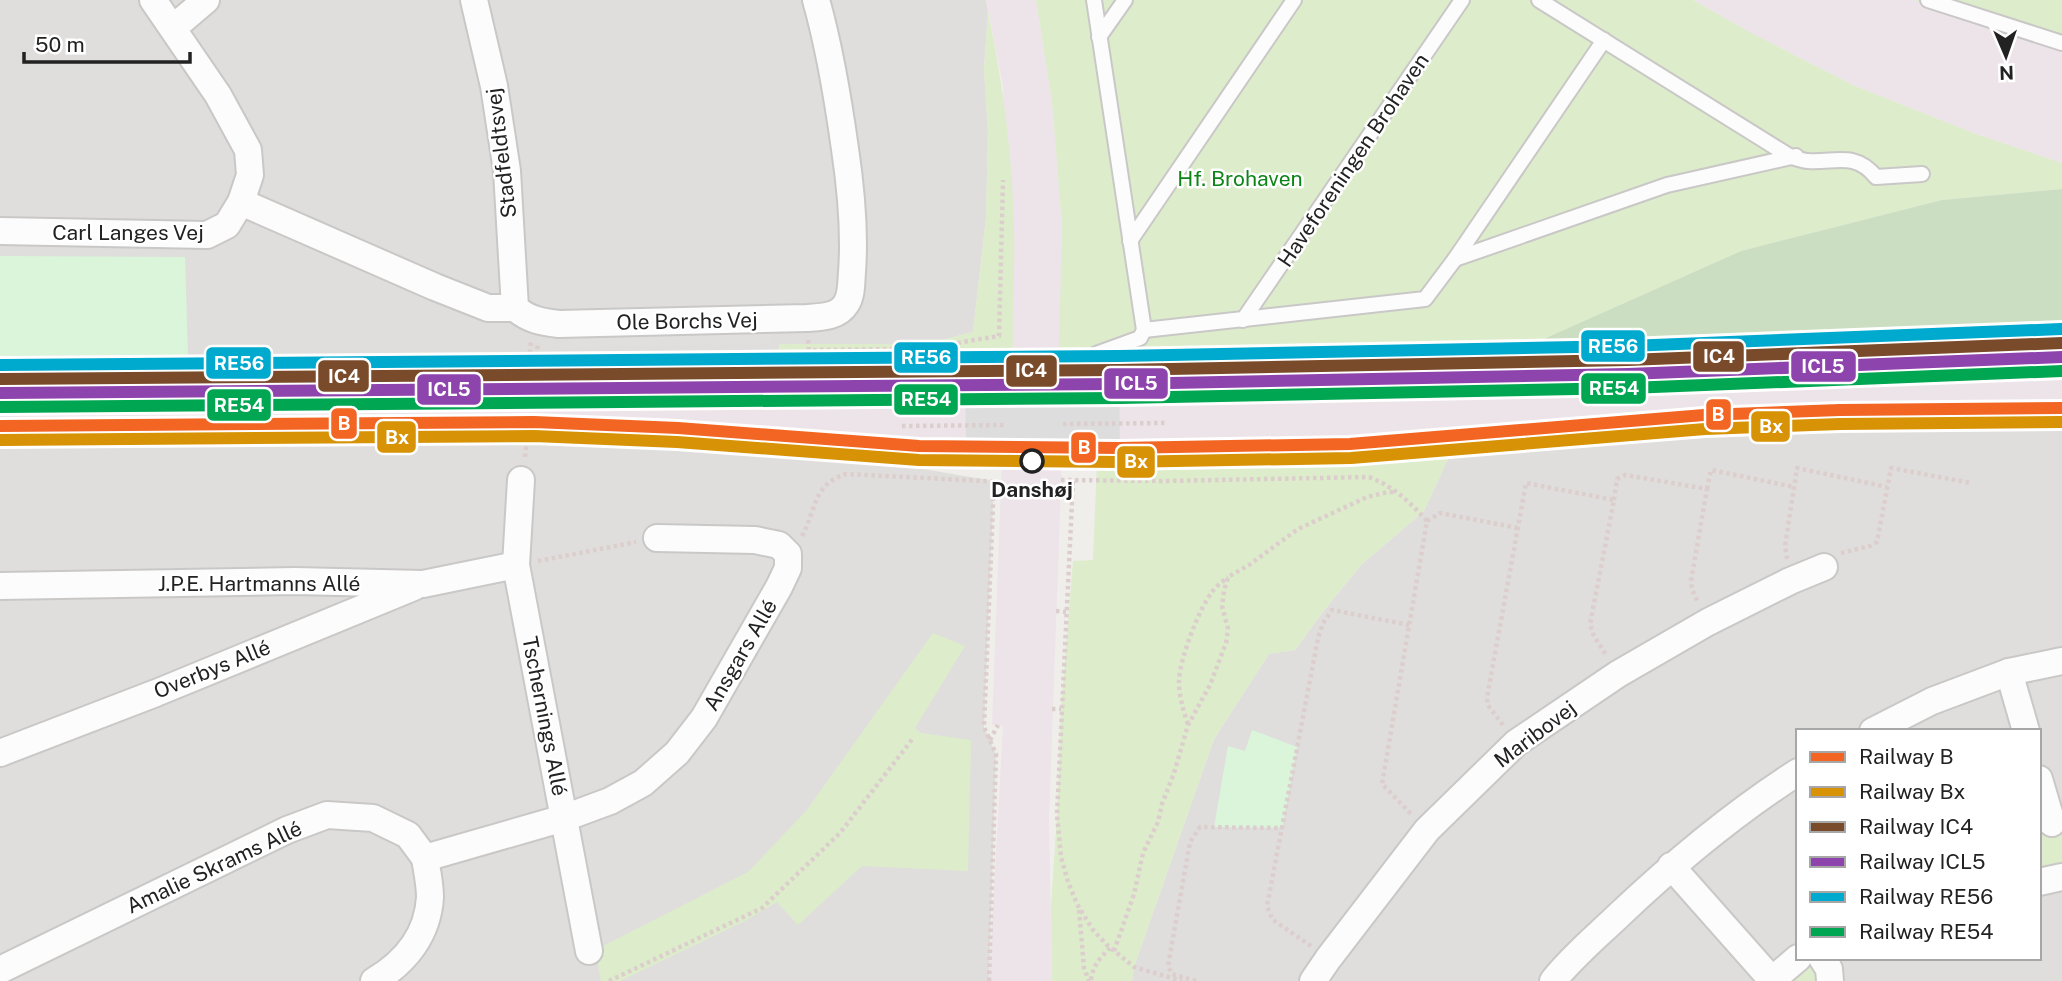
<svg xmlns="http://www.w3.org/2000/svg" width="2062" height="981" font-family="'Public Sans',sans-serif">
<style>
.residential{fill:#dfdedc;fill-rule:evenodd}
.industrial{fill:#ede4e9}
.grass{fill:#ddeccb}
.forest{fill:#cbdec1}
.park{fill:#daf5da}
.parking{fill:#e0dfde}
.pier{fill:#dedddd}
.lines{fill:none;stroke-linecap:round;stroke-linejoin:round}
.lane-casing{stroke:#c9c8c7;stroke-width:18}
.street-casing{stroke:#c9c8c7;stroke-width:30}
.path{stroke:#dccecd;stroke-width:4.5;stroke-dasharray:3.5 3.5;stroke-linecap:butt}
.lane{stroke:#fdfcfc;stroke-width:14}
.street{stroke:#fdfcfc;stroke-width:26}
.rail-1-casing{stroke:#fff;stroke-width:18}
.rail-2-casing{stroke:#fff;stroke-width:18}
.rail-3-casing{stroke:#fff;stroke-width:18}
.rail-4-casing{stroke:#fff;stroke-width:18}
.rail-5-casing{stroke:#fff;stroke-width:18}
.rail-6-casing{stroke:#fff;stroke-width:18}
.rail-1{stroke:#f26522;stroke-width:12}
.rail-2{stroke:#d79205;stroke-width:12}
.rail-3{stroke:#7a4b2a;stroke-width:12}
.rail-4{stroke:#8e44ad;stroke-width:12}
.rail-5{stroke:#00a9ce;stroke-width:12}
.rail-6{stroke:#00a651;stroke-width:12}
.stop-dot{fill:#fff;stroke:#222;stroke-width:3.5}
.labels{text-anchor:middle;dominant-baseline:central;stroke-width:5;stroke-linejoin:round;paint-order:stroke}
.street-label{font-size:21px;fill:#222;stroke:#fff}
.park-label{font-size:21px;fill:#0c8416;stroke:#fff}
.stop-label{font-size:21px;font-weight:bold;fill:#222;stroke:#fff}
.line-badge{stroke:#fff;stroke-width:2.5}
.badge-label{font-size:19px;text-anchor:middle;font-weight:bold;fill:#fff}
</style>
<rect width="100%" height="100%" fill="#f0eeeb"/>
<g class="residential">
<path d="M 0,0 L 986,0 L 988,12 L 984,69 L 988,132 L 986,218 L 973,332 L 926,344 L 779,344 L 779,361 L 0,367 Z"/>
<path d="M 2062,420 L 2062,981 L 1132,981 L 1134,967 L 1214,739 L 1269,654 L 1295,650 L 1322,613 L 1361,565 L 1424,511 L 1453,448 L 1712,426 L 1841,422 ZM 1798,731 L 2039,731 L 2039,958 L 1798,958 Z"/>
<path d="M 558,431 L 676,438 L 846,451 L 846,456 L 994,481 L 984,727 L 996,754 L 989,981 L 0,981 L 0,436 Z"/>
</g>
<g class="industrial">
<path d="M 986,0 L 1036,0 L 1052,101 L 1062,225 L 1060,353 L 1211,357 L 1519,350 L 2062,189 L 2062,420 L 1841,422 L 1712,426 L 1400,453 L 1293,458 L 1062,458 L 1049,821 L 1052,981 L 989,981 L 1003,726 L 992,725 L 1002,458 L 846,456 L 846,451 L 676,438 L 558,431 L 0,436 L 0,368 L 779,361 L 954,358 L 1013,355 L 1003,86 Z"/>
<path d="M 1693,0 L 1914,0 L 2062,50 L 2062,163 L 1976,134 L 1855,86 L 1753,34 Z"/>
</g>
<g class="grass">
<path d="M 1036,0 L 1693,0 L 1753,34 L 1855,86 L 1976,134 L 2062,163 L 2062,189 L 1942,200 L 1741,251 L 1519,350 L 1211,357 L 1059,353 L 1062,225 L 1052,101 Z"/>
<path d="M 1914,0 L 2062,0 L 2062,50 Z"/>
<path d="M 988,12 C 1003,84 1013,157 1014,231 C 1015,272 1012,314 1013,355 L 954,358 L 780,361 L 779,344 L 926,344 L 973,332 L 986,218 L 988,132 L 984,69 Z"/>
<path d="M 1453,448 L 1424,511 L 1361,565 L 1322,613 L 1295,650 L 1269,654 L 1214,739 L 1134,967 L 1132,981 L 1052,981 L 1051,907 L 1057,815 L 1061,709 L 1073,561 L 1093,560 L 1097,461 C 1137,455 1178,460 1219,459 C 1297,458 1375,455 1453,448 Z"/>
<path d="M 933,633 L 965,646 L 915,728 L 921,733 L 971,740 L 968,871 L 862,866 L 798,925 L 777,902 L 743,922 L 620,981 L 601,981 L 595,950 L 748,872 L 806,811 Z"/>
<path d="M 2062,828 L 2062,870 L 2039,875 L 2039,833 Z"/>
<path d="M 1805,965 L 1813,965 L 1822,981 L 1785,981 Z"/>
</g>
<path class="forest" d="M 2062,189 L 2062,329 L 1519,350 L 1741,251 L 1942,200 Z"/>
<g class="park">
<path d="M 0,256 L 185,257 L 188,355 L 0,356 Z"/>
<path d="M 1252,730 L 1297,747 L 1282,828 L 1214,827 L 1228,746 L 1245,751 Z"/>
</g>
<path class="parking" d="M 779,326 L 766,344 L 566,347 L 574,329 Z"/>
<path class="pier" d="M 1119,356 L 1120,458 L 966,458 L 965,357 Z"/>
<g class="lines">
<g class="lane-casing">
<g id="lane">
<path d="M 1094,0 L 1144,330 L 1140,338 L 1096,354"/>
<path d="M 1539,0 L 1791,157 C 1797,158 1802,161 1808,161 C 1835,163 1855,151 1876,177 L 1922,174"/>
<path d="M 1928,0 L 2062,43"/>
<path d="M 1099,37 L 1125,0"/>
<path d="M 1130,241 L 1294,0"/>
<path d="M 1455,259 L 1667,185 L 1796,156"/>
<path d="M 1243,320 L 1462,0"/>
<path d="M 1144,330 L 1425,299 L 1455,259 L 1604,40"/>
</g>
</g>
<g class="street-casing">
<g id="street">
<path d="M 474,0 L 494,86 L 507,171 L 515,308"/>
<path d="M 173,28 L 206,0"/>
<path d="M 241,202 L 435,287 L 488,308 L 515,308 C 529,320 542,322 559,324 L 807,318 C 821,317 838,317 846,304 C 852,295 851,283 852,272 C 855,231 851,189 845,149 C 838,99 830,49 816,0"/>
<path d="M 0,231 L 207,235 L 227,225 L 241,202 L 250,175 L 248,150 L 218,95 L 153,0"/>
<path d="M 521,480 L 516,565 L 589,951"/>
<path d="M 0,586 L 295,581 L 423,584 L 516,565"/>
<path d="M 2009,672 L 2026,731"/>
<path d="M 1873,731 L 1932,701 L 2009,672 L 2062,661"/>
<path d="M 0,753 L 156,693 L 414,587"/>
<path d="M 2039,779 L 2052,823"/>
<path d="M 1671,866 L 1772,980"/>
<path d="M 2039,882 L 2062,877"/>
<path d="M 1822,958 L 1829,969 L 1830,981"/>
<path d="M 0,970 L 287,830 L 327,815 L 373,818 L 408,835 L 425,858"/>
<path d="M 374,981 C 406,962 428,934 430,897 C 430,884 427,871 425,858 L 564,818 L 610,801 L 643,783 L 677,753 L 704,718 L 779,587 L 788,568 L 788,554 L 779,545 L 755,540 L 657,538"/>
<path d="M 1313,981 L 1328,959 L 1427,830 L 1516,743 L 1618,674 L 1708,622 L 1790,581 L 1824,567"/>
<path d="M 1553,981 C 1572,957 1596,937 1618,916 C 1675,862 1731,815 1798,772"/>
<path d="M 1771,981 L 1798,958"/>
</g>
</g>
<g class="path">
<path d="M 808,340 L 809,350 L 896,349 L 961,356 L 965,361 L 1065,360 L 1080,357"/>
<path d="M 931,352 C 952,342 976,340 999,336 L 1003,180"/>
<path d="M 529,360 L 531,341"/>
<path d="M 535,363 L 538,344"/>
<path d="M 1063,424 L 1165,423"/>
<path d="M 902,426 L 1004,425"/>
<path d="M 525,457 L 527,441"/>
<path d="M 1061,480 L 1165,481 L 1369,477 C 1394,487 1409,501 1427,521 L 1382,784 L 1412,815"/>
<path d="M 1073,481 L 1057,815 L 1061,857 L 1068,882 L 1077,904 L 1093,930 L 1107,945 L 1134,967 L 1182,981"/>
<path d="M 1707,489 L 1711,470 L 1794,487"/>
<path d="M 1614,500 L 1617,479 L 1625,475 L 1707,489 L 1691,581 L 1692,589 L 1698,603"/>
<path d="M 1427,521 L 1440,513 L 1518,528"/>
<path d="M 802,536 C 816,510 813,484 846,474 L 1002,482"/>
<path d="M 1841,553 L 1870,546 L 1877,542 L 1891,468 L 1971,483"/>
<path d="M 1787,559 L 1785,546 L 1797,468 L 1887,487"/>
<path d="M 538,561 L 636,542"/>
<path d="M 1056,611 L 1066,612"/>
<path d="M 1052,709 L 1061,709"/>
<path d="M 1188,724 C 1183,710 1179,696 1179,681 C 1180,658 1198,611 1212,592 C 1216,586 1222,582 1228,577"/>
<path d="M 1503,725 L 1487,704 L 1488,692 L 1526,483 L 1614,500 L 1590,624 L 1594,636 L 1606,655"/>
<path d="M 990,740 L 998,725"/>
<path d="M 1079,910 L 1084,968 L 1089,981"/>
<path d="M 1311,946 L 1272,919 L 1267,906 L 1318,638 L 1323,623 L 1332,610 L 1409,625"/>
<path d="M 1114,951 L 1134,894 L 1143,853 L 1158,822 L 1162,804 L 1174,773 L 1188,725 L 1210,685 L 1226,643 L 1228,629 L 1222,606 L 1224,591 L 1228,577 L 1249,565 L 1298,529 L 1367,497 L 1388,492 L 1395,492"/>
<path d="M 1091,980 C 1093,965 1100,958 1110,948"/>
<path d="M 609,981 L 762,908 L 840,833 L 914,737"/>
<path d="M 989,981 L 996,754 L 984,727 L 994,481"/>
<path d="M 1196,981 L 1172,974 L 1168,966 L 1190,842 L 1200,827 L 1282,828"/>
</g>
<use href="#lane" class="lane"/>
<use href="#street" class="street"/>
<g class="rail-1-casing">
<path id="rail-1" d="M 0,426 L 534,422 L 678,428 L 919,446 L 1119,448 L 1350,444 L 1704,415 L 1840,410 L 2062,408"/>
</g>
<g class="rail-2-casing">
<path id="rail-2" d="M 0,440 L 534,436 L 677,442 L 919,460 L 1119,462 L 1351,458 L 1705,429 L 1840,424 L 2062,422"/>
</g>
<g class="rail-3-casing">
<path id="rail-3" d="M 0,379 L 1119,370 L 1628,360 L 2062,343"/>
</g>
<g class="rail-4-casing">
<path id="rail-4" d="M 0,393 L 1119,384 L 1628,374 L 2062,357"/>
</g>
<g class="rail-5-casing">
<path id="rail-5" d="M 0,365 L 1119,356 L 1628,346 L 2061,329"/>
</g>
<g class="rail-6-casing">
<path id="rail-6" d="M 0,407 L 1120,398 L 1629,388 L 2062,371"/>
</g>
<use href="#rail-1" class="rail-1"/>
<use href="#rail-2" class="rail-2"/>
<use href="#rail-3" class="rail-3"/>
<use href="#rail-4" class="rail-4"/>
<use href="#rail-5" class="rail-5"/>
<use href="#rail-6" class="rail-6"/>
</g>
<circle class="stop-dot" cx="1032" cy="461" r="11"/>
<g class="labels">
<g class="street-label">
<text transform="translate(501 153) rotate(-97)">Stadfeldtsvej</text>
<text transform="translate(1353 160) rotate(-56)">Haveforeningen Brohaven</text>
<text x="128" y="232">Carl Langes Vej</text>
<text transform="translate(687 321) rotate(-1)">Ole Borchs Vej</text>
<text x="259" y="583">J.P.E. Hartmanns Allé</text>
<text transform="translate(740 655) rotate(-60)">Ansgars Allé</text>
<text transform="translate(212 669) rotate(-22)">Overbys Allé</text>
<text transform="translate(545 716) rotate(79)">Tschernings Allé</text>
<text transform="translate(1535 734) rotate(-37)">Maribovej</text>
<text transform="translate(214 867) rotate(-25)">Amalie Skrams Allé</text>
</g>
<g class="park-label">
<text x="1240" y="178">Hf. Brohaven</text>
</g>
<g class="stop-label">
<text x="1032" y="489">Danshøj</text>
</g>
</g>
<g class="line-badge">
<rect x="1580" y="329" width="66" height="34" rx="7" fill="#00a9ce"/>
<rect x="1692" y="340" width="53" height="33" rx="7" fill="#7a4b2a"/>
<rect x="893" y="341" width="66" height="33" rx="7" fill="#00a9ce"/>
<rect x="205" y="346" width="67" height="34" rx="7" fill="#00a9ce"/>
<rect x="1790" y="350" width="67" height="33" rx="7" fill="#8e44ad"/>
<rect x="1005" y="354" width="53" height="34" rx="7" fill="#7a4b2a"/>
<rect x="317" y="359" width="53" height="34" rx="7" fill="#7a4b2a"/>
<rect x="1103" y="367" width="66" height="33" rx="7" fill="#8e44ad"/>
<rect x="1580" y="372" width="67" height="33" rx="7" fill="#00a651"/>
<rect x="416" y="373" width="66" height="33" rx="7" fill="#8e44ad"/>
<rect x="893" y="383" width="66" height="33" rx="7" fill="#00a651"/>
<rect x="206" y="388" width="66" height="34" rx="7" fill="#00a651"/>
<rect x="1705" y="398" width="27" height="33" rx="7" fill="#f26522"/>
<rect x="330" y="407" width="28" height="33" rx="7" fill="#f26522"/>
<rect x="1750" y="410" width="41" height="33" rx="7" fill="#d79205"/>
<rect x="376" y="420" width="41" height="34" rx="7" fill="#d79205"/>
<rect x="1070" y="431" width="27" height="33" rx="7" fill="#f26522"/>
<rect x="1116" y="445" width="40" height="34" rx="7" fill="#d79205"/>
</g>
<g class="badge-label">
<text x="1613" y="353">RE56</text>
<text x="1719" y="363">IC4</text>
<text x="926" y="364">RE56</text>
<text x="239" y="370">RE56</text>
<text x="1823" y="373">ICL5</text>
<text x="1031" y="377">IC4</text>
<text x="344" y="383">IC4</text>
<text x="1136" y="390">ICL5</text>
<text x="1614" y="395">RE54</text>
<text x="449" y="396">ICL5</text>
<text x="926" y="406">RE54</text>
<text x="239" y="412">RE54</text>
<text x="1718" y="421">B</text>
<text x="344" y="430">B</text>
<text x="1771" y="433">Bx</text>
<text x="397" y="444">Bx</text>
<text x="1084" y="454">B</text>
<text x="1136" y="468">Bx</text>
</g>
<rect x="1796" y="729" width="245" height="231" fill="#ffffff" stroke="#a7a7a7" stroke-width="2"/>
<rect x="1810" y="752" width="35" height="10" fill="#f26522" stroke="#a7a7a7" stroke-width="2"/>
<text x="1859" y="764" font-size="21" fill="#222222">Railway B</text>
<rect x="1810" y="787" width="35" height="10" fill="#d79205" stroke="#a7a7a7" stroke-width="2"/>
<text x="1859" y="799" font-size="21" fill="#222222">Railway Bx</text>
<rect x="1810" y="822" width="35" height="10" fill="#7a4b2a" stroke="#a7a7a7" stroke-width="2"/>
<text x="1859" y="834" font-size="21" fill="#222222">Railway IC4</text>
<rect x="1810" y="857" width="35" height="10" fill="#8e44ad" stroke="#a7a7a7" stroke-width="2"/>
<text x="1859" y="869" font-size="21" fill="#222222">Railway ICL5</text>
<rect x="1810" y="892" width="35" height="10" fill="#00a9ce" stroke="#a7a7a7" stroke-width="2"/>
<text x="1859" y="904" font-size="21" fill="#222222">Railway RE56</text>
<rect x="1810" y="927" width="35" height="10" fill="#00a651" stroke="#a7a7a7" stroke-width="2"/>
<text x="1859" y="939" font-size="21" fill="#222222">Railway RE54</text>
<g transform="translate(2006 56) rotate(178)" stroke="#ffffff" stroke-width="5" paint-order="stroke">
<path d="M0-5L12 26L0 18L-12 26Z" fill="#222222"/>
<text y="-10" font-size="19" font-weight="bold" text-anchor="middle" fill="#222222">N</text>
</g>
<path d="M24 52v10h166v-10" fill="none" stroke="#222222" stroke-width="3.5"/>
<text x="35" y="52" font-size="21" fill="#222222" stroke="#ffffff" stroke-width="5" paint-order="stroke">50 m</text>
</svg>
